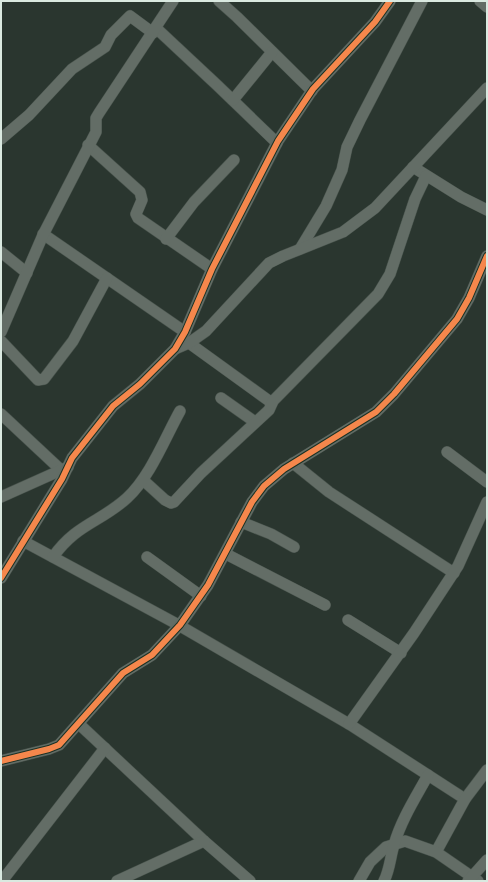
<svg xmlns="http://www.w3.org/2000/svg" width="488" height="882" font-family="Georgia,serif">
<style>
.lines{fill:none;stroke-linecap:round;stroke-linejoin:round}
.minor-casing{stroke:#47524b;stroke-width:12}
.minor{stroke:#636d66;stroke-width:11}
.cycleway-casing{stroke:#1a3124;stroke-width:8}
.cycleway{stroke:#f5874c;stroke-width:6}
</style>
<rect width="100%" height="100%" fill="#2a362f"/>
<g class="lines">
<g class="minor-casing">
<g id="minor">
<path d="M 219,1 L 237,17 L 312,91"/>
<path d="M 480,1 L 487,7"/>
<path d="M 156,28 L 218,86 L 277,143"/>
<path d="M 233,100 L 272,52"/>
<path d="M 1,139 L 29,115 L 72,69 L 105,47 L 111,35 L 130,16 L 153,33"/>
<path d="M 88,145 L 140,192 L 142,200 L 136,214 L 138,218 L 212,269"/>
<path d="M 413,167 L 461,197 L 487,210"/>
<path d="M 43,234 L 185,332"/>
<path d="M 166,239 L 194,202 L 234,160"/>
<path d="M 300,249 L 326,206 L 342,170 L 347,147 L 360,120 L 422,1"/>
<path d="M 1,252 L 27,273"/>
<path d="M 1,332 L 43,235 L 96,132 L 96,118 L 99,113 L 173,1"/>
<path d="M 1,341 L 38,380 L 44,379 L 73,341 L 107,278"/>
<path d="M 189,343 L 272,403"/>
<path d="M 175,349 L 189,343 L 206,331 L 269,263 L 283,256 L 343,232 L 375,208 L 487,88"/>
<path d="M 221,398 L 255,422"/>
<path d="M 1,414 L 61,470"/>
<path d="M 447,452 L 487,482"/>
<path d="M 293,463 L 329,492 L 454,573"/>
<path d="M 143,480 L 165,500 L 171,503 L 174,502 L 201,473 L 269,410 L 273,401 L 378,294 L 390,274 L 415,199 L 426,176"/>
<path d="M 1,497 L 68,467"/>
<path d="M 241,522 L 271,534 L 294,547"/>
<path d="M 23,541 L 175,623 L 349,724 L 465,799"/>
<path d="M 226,554 L 325,605"/>
<path d="M 53,557 C 76,524 101,522 127,498 C 150,477 165,438 180,411"/>
<path d="M 147,557 L 201,596"/>
<path d="M 1,578 L 62,479 L 72,458 L 113,406 L 140,384 L 175,349 L 185,332 L 212,269 L 278,141 L 313,89 L 375,22 L 390,1"/>
<path d="M 348,620 L 401,653"/>
<path d="M 79,724 L 204,841 L 250,881"/>
<path d="M 349,724 L 414,633 L 458,566 L 487,502"/>
<path d="M 1,761 L 49,749 L 59,745 L 123,673 L 152,655 L 180,625 L 208,585 L 252,502 L 264,486 L 284,469 L 376,412 L 394,394 L 457,319 L 469,298 L 487,256"/>
<path d="M 436,852 L 465,799 L 487,770"/>
<path d="M 2,881 L 105,748"/>
<path d="M 117,881 L 204,841"/>
<path d="M 359,881 L 370,862 L 386,847 L 405,841 L 436,852 L 478,881"/>
<path d="M 384,881 C 390,869 390,858 394,845 C 401,820 416,797 428,775"/>
<path d="M 468,881 L 487,860"/>
</g>
</g>
<use href="#minor" class="minor"/>
<g class="cycleway-casing">
<g id="cycleway">
<path d="M 1,578 L 62,479 L 72,458 L 113,406 L 140,384 L 175,349 L 185,332 L 212,269 L 278,141 L 313,89 L 375,22 L 390,1"/>
<path d="M 1,761 L 49,749 L 59,745 L 123,673 L 152,655 L 180,625 L 208,585 L 252,502 L 264,486 L 284,469 L 376,412 L 394,394 L 457,319 L 469,298 L 487,256"/>
</g>
</g>
<use href="#cycleway" class="cycleway"/>
</g>
<rect width="488" height="882" fill="none" stroke="#dae9e0" stroke-width="4"/>
</svg>
